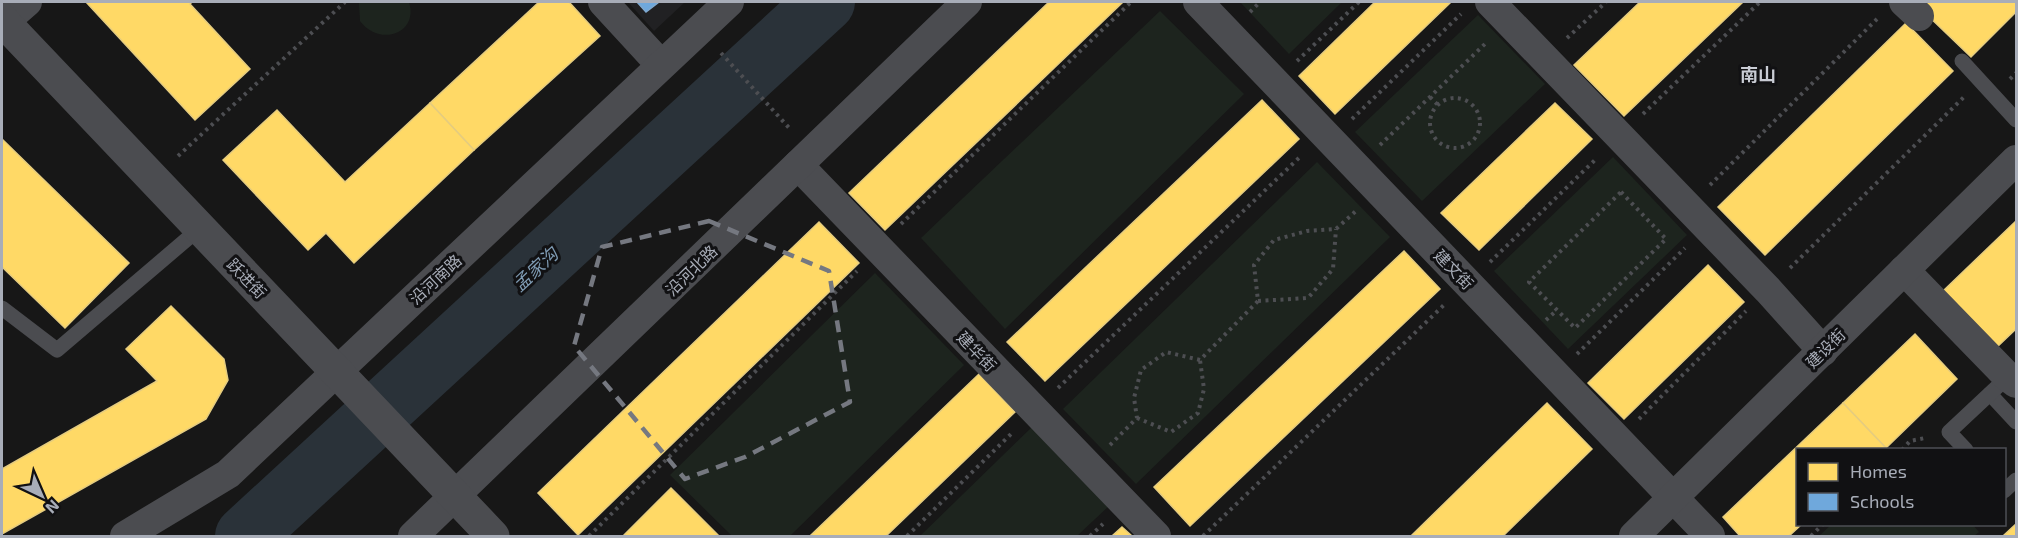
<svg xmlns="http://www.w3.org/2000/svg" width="2018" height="538" font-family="'Exo 2','Noto Sans SC',sans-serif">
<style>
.built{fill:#212123}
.green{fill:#1d241e}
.homes{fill:#ffd966;stroke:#e5cc7f;stroke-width:1.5}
.schools{fill:#6fa8dc;stroke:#80aad1;stroke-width:1.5}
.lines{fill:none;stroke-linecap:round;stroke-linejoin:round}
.river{stroke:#2a3239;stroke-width:60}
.path{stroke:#4d4e52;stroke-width:4;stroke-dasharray:3 4.5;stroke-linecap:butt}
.service{stroke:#4b4c50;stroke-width:15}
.minor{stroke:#4b4c50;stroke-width:30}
.tertiary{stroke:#4b4c50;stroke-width:33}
.marked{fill:none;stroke:#757880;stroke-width:4.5;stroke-dasharray:12 8;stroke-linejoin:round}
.labels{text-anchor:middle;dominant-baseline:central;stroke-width:6;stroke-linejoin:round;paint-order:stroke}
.street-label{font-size:16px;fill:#a8adb8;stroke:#111113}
.neighbourhood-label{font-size:18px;font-weight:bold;fill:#c9ccd4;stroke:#111113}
.water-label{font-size:18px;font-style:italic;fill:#7f9bb3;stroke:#111113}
</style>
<rect width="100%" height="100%" fill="#171717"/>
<path class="built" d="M 628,2 L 685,2 L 654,31 Z"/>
<g class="green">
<path d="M 359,2 L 409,2 C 419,34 379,47 360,21 Z"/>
<path d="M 1240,2 L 1342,2 L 1289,54 Z"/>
<path d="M 1160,11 L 1244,94 L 1005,329 L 921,238 Z"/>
<path d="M 1478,15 L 1545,84 L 1422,201 L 1355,132 Z"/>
<path d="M 1613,157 L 1687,235 L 1568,349 L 1494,271 Z"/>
<path d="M 1317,162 L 1390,237 L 1136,484 L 1063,409 Z"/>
<path d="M 875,273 L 964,365 L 790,536 L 732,536 L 670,475 Z"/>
<path d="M 1033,426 L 1110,505 L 1077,536 L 920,536 Z"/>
<path d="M 1832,524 L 1972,524 L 1979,532 L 1974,536 L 1819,536 Z"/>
</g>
<g class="homes">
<path d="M 86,2 L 192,2 L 190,4 L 250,69 L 195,120 Z"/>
<path d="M 539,2 L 569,2 L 600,36 L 474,150 L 430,103 Z"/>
<path d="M 1049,2 L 1123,2 L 885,230 L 849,193 Z"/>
<path d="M 1375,2 L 1451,2 L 1335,114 L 1299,76 Z"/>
<path d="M 1640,2 L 1743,2 L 1624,116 L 1574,65 Z"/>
<path d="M 1927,2 L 2016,2 L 2016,12 L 1971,57 L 1920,8 Z"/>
<path d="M 1906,23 L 1953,71 L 1765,255 L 1718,207 Z"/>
<path d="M 1262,100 L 1299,139 L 1045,381 L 1007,342 Z"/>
<path d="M 430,103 L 474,150 L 354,263 L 326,233 L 308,250 L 223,160 L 277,110 L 345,182 Z"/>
<path d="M 1555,103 L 1592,139 L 1479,250 L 1441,213 Z"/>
<path d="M 2,139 L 129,263 L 65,328 L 2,267 Z"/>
<path d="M 2016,221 L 2016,329 L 1996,348 L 1942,292 Z"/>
<path d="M 819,222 L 859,263 L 578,535 L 538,493 Z"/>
<path d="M 1404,251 L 1440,289 L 1190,526 L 1154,487 Z"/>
<path d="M 1708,265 L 1744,302 L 1624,419 L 1588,383 Z"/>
<path d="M 171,306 L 224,359 L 228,380 L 206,419 L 2,534 L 2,469 L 157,381 L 126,349 Z"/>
<path d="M 1915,334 L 1957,379 L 1886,448 L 1843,403 Z"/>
<path d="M 979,374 L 1015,412 L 886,536 L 810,536 Z"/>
<path d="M 1547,403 L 1592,449 L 1503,536 L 1411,536 Z"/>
<path d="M 1843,403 L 1886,448 L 1798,450 L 1798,524 L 1802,524 L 1789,536 L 1740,536 L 1723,517 Z"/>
<path d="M 671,488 L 719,536 L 626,536 L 624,535 Z"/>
<path d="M 2016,524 L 2016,536 L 2003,536 Z"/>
<path d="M 1122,527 L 1132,536 L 1112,536 Z"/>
</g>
<path class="schools" d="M 637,2 L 659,2 L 646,12 Z"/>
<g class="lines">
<path class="river" d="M 245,536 L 825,2"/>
<g class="path">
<path d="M 1250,12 L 1260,2"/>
<path d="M 1567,38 L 1606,2"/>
<path d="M 721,53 L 791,130"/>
<path d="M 1297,61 L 1359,2"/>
<path d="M 2010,79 L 2016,73"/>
<path d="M 1430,97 L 1438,105"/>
<circle cx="1455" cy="123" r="25"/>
<path d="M 1643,114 L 1760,2"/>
<path d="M 1352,119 L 1461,14"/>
<path d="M 1380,145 L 1487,42"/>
<path d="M 178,156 L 345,2"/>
<path d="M 1710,185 L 1877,19"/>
<path d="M 1621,192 L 1666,239 L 1575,328 L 1529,282 Z"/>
<path d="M 901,224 L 1131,2"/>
<path d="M 1490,262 L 1596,159"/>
<path d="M 1790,268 L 1964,97"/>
<path d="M 1258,301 L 1308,298 L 1333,269 L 1336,229"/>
<path d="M 1546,320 L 1557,310"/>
<path d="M 1577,354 L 1685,248"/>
<path d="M 1058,388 L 1302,155"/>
<path d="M 1137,418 L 1171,432 L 1198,413 L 1204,389 L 1200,360"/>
<path d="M 1639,419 L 1746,311"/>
<path d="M 1110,445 L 1137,418 L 1134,398 L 1141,370 L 1166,352 L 1200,360 L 1258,301 L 1254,265 L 1274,240 L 1307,231 L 1336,229 L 1356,211"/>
<path d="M 1902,450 L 1910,441 L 1925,438"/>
<path d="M 589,536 L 857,271"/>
<path d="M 907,536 L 1012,433"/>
<path d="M 1090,536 L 1103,524"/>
<path d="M 1203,536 L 1445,304"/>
<path d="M 1811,536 L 1823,524"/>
</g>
<g class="service">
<path d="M 1962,61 L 2016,120"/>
<path d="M 2,308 L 57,350 L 200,228"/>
<path d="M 1990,394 L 2016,422"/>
<path d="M 1966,450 L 1949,432 L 2012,373"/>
<path d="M 2004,491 L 2016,480"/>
</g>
<g class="minor">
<path d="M 603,2 L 661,65"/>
<path d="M 1198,2 L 1710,536"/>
<path d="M 1490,2 L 1768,290 L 1823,351"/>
<path d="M 1904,2 L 1919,16"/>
<path d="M 4,22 L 27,2"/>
<path d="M 798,165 L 1156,536"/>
<path d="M 1904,270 L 2008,377 L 2016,383"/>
<path d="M 125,536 L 228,474 L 729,2"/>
<path d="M 413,536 L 967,2"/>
<path d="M 1634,536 L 2016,160"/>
</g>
<path class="tertiary" d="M 2,20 L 493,536"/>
</g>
<path class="marked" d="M 709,221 L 829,271 L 850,402 L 745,457 L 685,479 L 574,346 L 602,247 Z"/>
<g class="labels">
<g class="street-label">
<text transform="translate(1454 269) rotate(46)">建文街</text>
<text transform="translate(691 270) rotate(-44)">沿河北路</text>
<text transform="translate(247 278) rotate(46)">跃进街</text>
<text transform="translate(435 279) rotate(-43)">沿河南路</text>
<text transform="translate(1825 348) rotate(-45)">建设街</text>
<text transform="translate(977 351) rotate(46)">建华街</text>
</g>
<g class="neighbourhood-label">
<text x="1758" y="74">南山</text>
</g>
<g class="water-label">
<text transform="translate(535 269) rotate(-43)">孟家沟</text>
</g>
</g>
<rect width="2018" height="538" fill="none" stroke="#a8adb8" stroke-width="6"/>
<rect x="1796" y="448" width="210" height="78" fill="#111113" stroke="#4d4f55" stroke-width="1.5"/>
<rect x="1808" y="463" width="30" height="18" fill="#ffd966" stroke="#4d4f55" stroke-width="1.5"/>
<text x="1850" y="478" font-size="18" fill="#a8adb8">Homes</text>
<rect x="1808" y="493" width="30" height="18" fill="#6fa8dc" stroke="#4d4f55" stroke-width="1.5"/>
<text x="1850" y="508" font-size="18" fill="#a8adb8">Schools</text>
<g transform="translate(42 496) rotate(136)" stroke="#111113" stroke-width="4.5" paint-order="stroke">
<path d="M0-4.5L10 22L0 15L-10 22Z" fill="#a8adb8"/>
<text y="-9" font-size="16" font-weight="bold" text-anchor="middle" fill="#a8adb8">N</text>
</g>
</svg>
